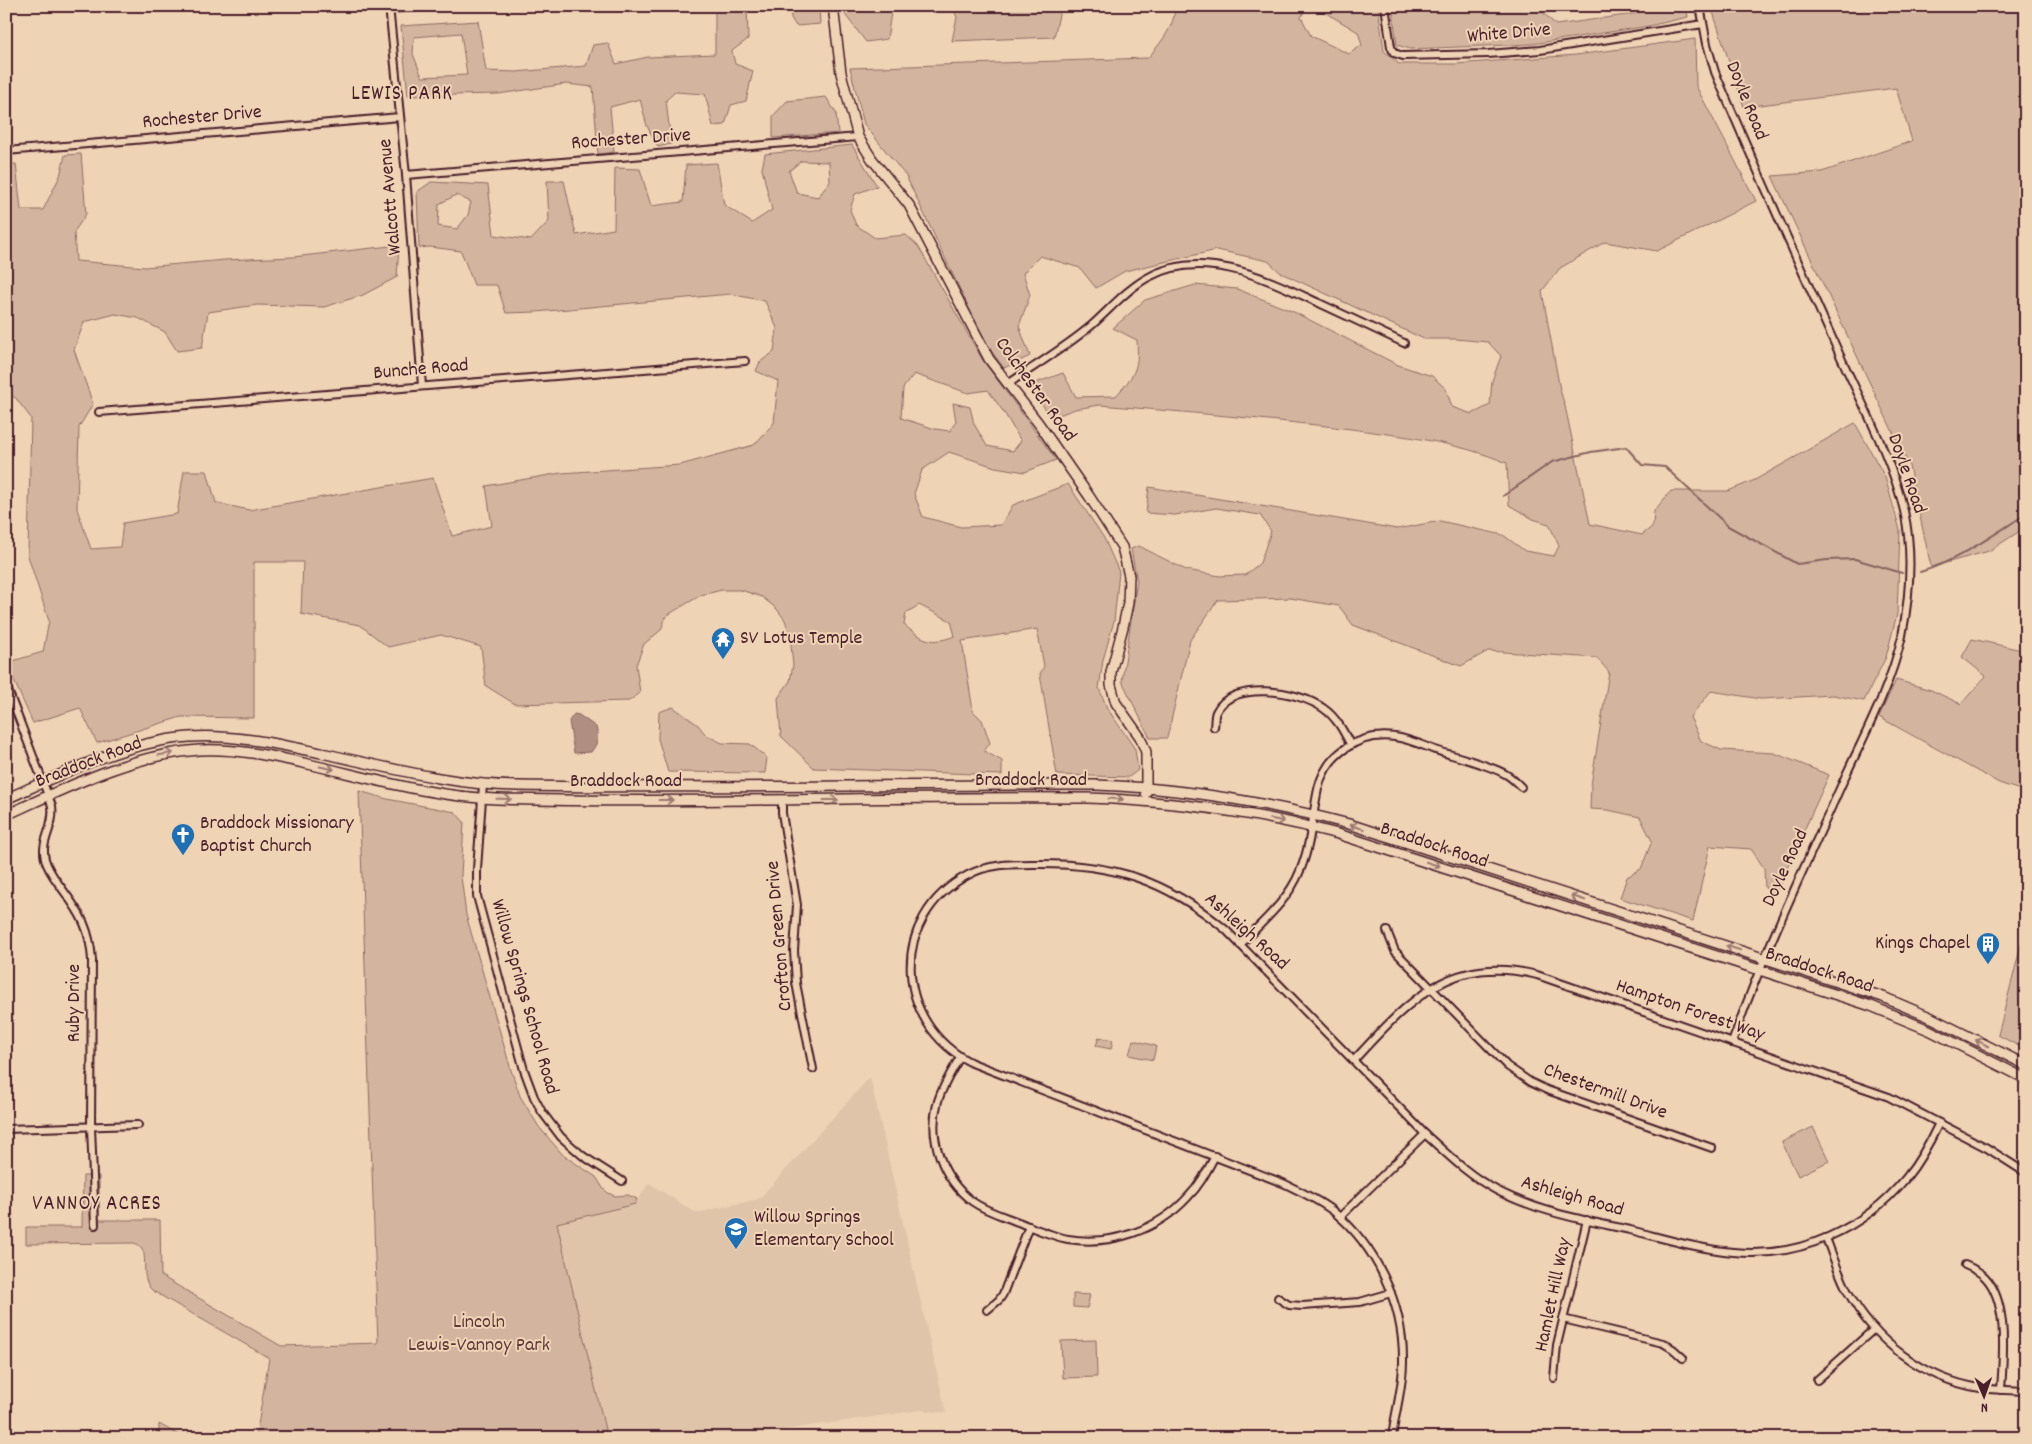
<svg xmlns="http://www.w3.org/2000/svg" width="2032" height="1444" font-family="Dekko,sans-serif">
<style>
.built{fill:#e0c4a9}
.green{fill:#d3b59f;stroke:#8e6a65;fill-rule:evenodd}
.water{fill:#b08e81;stroke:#87625f}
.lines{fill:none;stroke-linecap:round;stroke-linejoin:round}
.stream{stroke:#87625f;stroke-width:2}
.street-casing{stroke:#4a1f2b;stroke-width:10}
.secondary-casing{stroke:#4a1f2b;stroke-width:12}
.street{stroke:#eed3b5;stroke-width:6}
.secondary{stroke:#eed3b5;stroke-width:9}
.oneway{stroke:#9c7970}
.labels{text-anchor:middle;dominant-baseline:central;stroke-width:4;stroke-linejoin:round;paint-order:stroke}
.street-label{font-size:20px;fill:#4a1f2b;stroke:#eed3b5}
.poi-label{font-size:20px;fill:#4a1f2b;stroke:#eed3b5;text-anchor:start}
.park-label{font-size:20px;fill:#5f363c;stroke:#eed3b5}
.neighbourhood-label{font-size:21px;letter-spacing:1px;fill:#4a1f2b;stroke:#eed3b5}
</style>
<rect width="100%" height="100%" fill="#eed3b5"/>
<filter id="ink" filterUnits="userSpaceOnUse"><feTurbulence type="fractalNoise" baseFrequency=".02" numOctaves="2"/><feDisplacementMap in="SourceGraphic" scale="10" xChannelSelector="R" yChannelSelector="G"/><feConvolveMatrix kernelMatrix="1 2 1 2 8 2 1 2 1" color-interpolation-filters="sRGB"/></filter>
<g filter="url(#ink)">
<path class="built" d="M 870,1077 L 946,1413 L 921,1410 L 727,1438 L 607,1438 L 557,1223 L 635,1204 L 649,1183 L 696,1213 L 759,1199 Z"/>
<g class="green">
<path d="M 715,6 L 747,6 L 748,39 L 732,51 L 735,64 L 753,71 L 746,101 L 731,105 L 725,125 L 713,126 L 705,94 L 675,92 L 666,100 L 671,144 L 658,147 L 647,126 L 640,99 L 610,107 L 614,152 L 598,154 L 593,87 L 566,84 L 498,94 L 408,96 L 401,26 L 478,21 L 486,71 L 516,72 L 586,66 L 593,45 L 608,43 L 616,64 L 648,57 L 715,54 ZM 461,33 L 467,75 L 422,77 L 413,54 L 414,37 Z"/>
<path d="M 790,6 L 819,6 L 820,24 L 796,26 L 791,18 Z"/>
<path d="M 842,6 L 892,6 L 887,39 L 866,42 L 843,12 Z"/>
<path d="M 952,6 L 1061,6 L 1054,37 L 952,41 L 957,17 Z"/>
<path d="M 1175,6 L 1378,6 L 1384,51 L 1399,64 L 1456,64 L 1576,55 L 1695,39 L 1696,86 L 1756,201 L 1657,251 L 1605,242 L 1560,268 L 1542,291 L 1560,390 L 1565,406 L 1590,524 L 1642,535 L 1653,526 L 1654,511 L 1671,491 L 1728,491 L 1755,480 L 1855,423 L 1885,477 L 1900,530 L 1897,614 L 1886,657 L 1864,701 L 1833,695 L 1761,699 L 1711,691 L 1690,717 L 1701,741 L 1721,750 L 1774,753 L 1829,775 L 1775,895 L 1765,888 L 1764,868 L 1751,849 L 1710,846 L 1693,921 L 1620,898 L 1627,877 L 1641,869 L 1652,841 L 1640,817 L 1608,810 L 1590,809 L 1591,785 L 1609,672 L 1597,658 L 1488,651 L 1461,666 L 1353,625 L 1339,606 L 1290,598 L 1218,600 L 1190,640 L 1167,738 L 1150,738 L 1122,681 L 1137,581 L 1131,549 L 1139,546 L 1186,570 L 1220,576 L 1245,575 L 1260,563 L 1271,531 L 1260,515 L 1216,508 L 1175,515 L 1146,513 L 1149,487 L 1397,529 L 1440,521 L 1503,535 L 1525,551 L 1554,556 L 1559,546 L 1549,524 L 1533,519 L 1509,505 L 1507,463 C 1458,442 1403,436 1351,429 C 1268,419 1184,412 1100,405 L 1075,409 L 1051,418 L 1030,385 L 1063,373 L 1076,397 L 1116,396 C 1135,374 1139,370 1137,340 L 1113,328 L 1145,300 L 1195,285 L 1237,289 L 1294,312 L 1398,365 L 1432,376 L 1446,389 L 1452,407 L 1472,414 L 1490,405 L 1492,381 L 1501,356 L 1488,342 L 1456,339 L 1424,339 L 1281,273 L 1268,261 L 1217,250 L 1125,271 L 1096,288 L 1080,268 L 1040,256 L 1023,273 L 1030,295 L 1019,326 L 1030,356 L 1004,368 L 986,344 L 906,176 L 864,124 L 850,68 L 1148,58 C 1161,42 1175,27 1175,6 ZM 1306,8 L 1321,10 L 1358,32 L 1362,45 L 1349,54 L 1311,36 L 1301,17 Z"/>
<path d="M 1392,6 L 1536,6 L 1556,25 L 1633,14 L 1654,6 L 1686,6 L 1688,17 L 1649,26 L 1532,44 L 1410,49 L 1397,45 Z"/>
<path d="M 1711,6 L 2026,6 L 2026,533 L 2020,531 L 1989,551 L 1931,567 L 1909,466 L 1772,176 L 1822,172 L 1912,141 L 1896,88 L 1744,107 Z"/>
<path d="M 826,97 L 836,113 L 838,133 L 773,138 L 773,116 L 787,101 Z"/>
<path d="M 852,145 L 877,186 L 855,194 L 850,210 L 856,225 L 875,238 L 906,235 L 918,246 L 982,359 L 1056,460 L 1025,472 L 995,467 L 949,452 L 922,470 L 914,494 L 923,517 L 961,527 L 1001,525 L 1013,505 L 1068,484 L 1104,538 L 1119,572 L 1114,621 L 1103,660 L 1099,688 L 1107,708 L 1135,749 L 1138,770 L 1129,777 L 1057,775 L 1040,674 L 1044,666 L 1037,629 L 962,641 L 973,711 L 982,720 L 990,743 L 984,751 L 1002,761 L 1002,775 L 814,768 L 781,736 L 778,698 L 790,681 L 793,665 L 790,635 L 785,620 L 777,609 L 762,597 L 741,590 L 722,590 L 701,595 L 666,616 L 661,630 L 644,644 L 636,665 L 640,693 L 629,701 L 515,704 L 486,686 L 481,647 L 441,635 L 388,647 L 360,625 L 301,614 L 303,562 L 254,562 L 254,718 L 181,717 L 97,743 L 80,708 L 33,723 L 6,663 L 43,652 L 49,621 L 28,556 L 31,418 L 15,397 L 6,397 L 6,165 L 16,164 L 21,210 L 43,210 L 60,176 L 65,155 L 81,154 L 86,214 L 74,232 L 76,261 L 145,267 L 225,260 L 293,257 L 399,245 L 397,277 L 363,295 L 324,307 L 257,305 L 208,312 L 202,348 L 177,351 L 165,332 L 138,318 L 115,314 L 84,322 L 74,350 L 93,404 L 79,427 L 77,509 L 91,549 L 120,547 L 123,523 L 177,514 L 184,471 L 207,471 L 216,503 L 249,510 L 433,478 L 452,536 L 492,526 L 486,486 L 561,473 L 680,465 L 754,445 L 774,423 L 778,381 L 756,371 L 760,362 L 774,352 L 777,328 L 765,301 L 730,294 L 536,312 L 506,313 L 497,285 L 474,285 L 461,251 L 430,247 L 419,248 L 417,192 L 431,182 L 488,185 L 494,235 L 531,240 L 549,221 L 547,181 L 564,181 L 576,235 L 614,229 L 615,168 L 640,169 L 651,206 L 683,202 L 686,165 L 717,163 L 724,205 L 752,223 L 772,210 L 762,169 L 765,154 ZM 801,161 L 829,162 L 830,182 L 818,197 L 797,193 L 789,171 ZM 456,195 L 471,202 L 468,215 L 457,229 L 438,226 L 439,204 ZM 914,374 L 968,393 L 988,390 L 1005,414 L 1021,441 L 1013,451 L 987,446 L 974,424 L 970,407 L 953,403 L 956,421 L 950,431 L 935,429 L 901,418 L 903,388 ZM 919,605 L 951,621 L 955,636 C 931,645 923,640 904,625 L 906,613 Z"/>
<path d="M 1972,639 L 2026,651 L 2026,792 L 1999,783 L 1879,717 L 1896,680 L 1931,690 L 1961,704 L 1986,676 L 1962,657 Z"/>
<path d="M 673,707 L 698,725 L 706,735 L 722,743 L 750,744 L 767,758 L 765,773 L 668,772 L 658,739 L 659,712 Z"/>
<path d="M 359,791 L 387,799 L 455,812 L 464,822 L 461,876 L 466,915 L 511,1070 L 520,1096 L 539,1127 L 563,1155 L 596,1177 L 603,1188 L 608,1193 L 615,1196 L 628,1195 L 637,1199 L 635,1204 L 557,1223 L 607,1438 L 256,1438 L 269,1358 L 153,1291 C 136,1276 154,1248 134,1243 L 26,1244 L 26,1227 L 82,1227 L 83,1176 L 99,1176 L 99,1220 L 160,1220 L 161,1276 L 281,1346 L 378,1343 Z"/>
<path d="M 2026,926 L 2026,1050 L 1998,1035 Z"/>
<path d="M 1099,1037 L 1113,1040 L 1111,1049 L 1096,1046 Z"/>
<path d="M 1133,1040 L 1156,1046 L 1153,1060 L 1129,1055 Z"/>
<path d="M 1813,1127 L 1829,1161 L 1798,1176 L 1782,1142 Z"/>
<path d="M 1073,1294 L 1090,1295 L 1087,1308 L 1073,1307 Z"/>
<path d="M 1096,1340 L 1097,1377 L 1063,1378 L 1061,1341 Z"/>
<path d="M 159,1424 L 177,1434 L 191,1438 L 159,1438 Z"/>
</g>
<path class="water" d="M 574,714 L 579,715 L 596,727 C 599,738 598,743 591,752 L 574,753 L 569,721 Z"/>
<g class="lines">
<g class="stream">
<path d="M 1503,496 L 1552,462 L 1591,452 L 1626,447 L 1642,465 L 1665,467 L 1728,526 L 1797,564 L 1827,560 L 1855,559 L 1902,573"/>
<path d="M 1920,572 C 1957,561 1993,535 2026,514"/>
</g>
<g class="street-casing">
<g id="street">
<path d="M 389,6 L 406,175 L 422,386"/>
<path d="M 1385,6 L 1391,47 L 1394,53 L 1403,56 L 1488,54 L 1540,50 L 1703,24"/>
<path d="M 1700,6 L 1707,44 L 1715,72 C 1755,166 1796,258 1838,351 C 1860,400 1892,458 1904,511 C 1913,551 1910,595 1902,636 C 1891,685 1866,732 1845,777 C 1806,865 1764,951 1732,1043"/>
<path d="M 390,9 L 435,6"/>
<path d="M 6,151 L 400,117"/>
<path d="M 406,175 L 858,137"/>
<path d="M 1008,384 C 1036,365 1066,347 1092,325 C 1110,309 1126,290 1147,278 C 1204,246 1269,280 1321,304 C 1349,317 1377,330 1404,343"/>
<path d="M 99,412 L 745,361"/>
<path d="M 6,685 L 52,806 C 55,827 40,840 45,859 C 48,871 56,880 63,890 C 81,914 90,929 92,960 L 91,1127 L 95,1225"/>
<path d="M 1214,727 C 1215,722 1214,716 1216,712 C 1232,679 1299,691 1323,708 C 1336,717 1343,730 1350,744"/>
<path d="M 483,785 L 477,869 L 477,896 L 524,1070 L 534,1097 L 542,1112 L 561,1137 L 583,1156 L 622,1181"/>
<path d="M 782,800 L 782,813 L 797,905 L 794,951 L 796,983 L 813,1069"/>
<path d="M 1387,931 L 1395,951 L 1507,1066 L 1530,1082 L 1547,1090 L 1712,1148"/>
<path d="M 1240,945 C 1262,922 1288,901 1300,871 C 1311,845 1312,817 1318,789 C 1326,754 1359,732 1395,737 C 1409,739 1422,745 1435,750 C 1454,756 1491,765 1507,775 C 1512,778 1517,783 1521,787"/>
<path d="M 960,1057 C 952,1071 943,1085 938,1101 C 927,1138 942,1179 973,1202 C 986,1211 1003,1216 1018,1222 C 1034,1228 1051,1236 1068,1239 C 1112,1246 1158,1230 1188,1197 C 1200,1185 1207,1171 1215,1156"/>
<path d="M 1354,1060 C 1408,1002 1450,953 1537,975 L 1889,1097 L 1987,1148 L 2026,1173"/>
<path d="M 6,1129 L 138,1125"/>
<path d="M 1340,1217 L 1425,1134"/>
<path d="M 1826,1238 C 1833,1256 1839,1275 1848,1292 C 1874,1341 1924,1379 1980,1388 C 1995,1390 2011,1390 2026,1391"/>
<path d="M 1965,1265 C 1972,1268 1979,1271 1985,1277 C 2009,1302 2003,1358 2001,1390"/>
<path d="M 1278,1298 L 1289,1305 L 1302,1306 L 1360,1302 L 1391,1293"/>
<path d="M 987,1310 L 999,1300 L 1003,1294 L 1029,1226"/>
<path d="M 1563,1319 L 1663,1343 L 1673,1349 L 1683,1358"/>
<path d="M 1554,1378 L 1557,1345 L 1587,1220"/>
<path d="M 1817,1380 L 1874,1329"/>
<path d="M 1392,1438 C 1395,1412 1403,1388 1403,1362 C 1404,1305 1377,1247 1333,1211 C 1317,1199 1300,1191 1283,1183 L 972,1063 C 894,1024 888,917 968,875 C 988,864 1011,864 1034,864 C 1112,863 1165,879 1226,930 L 1425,1134 C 1447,1154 1469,1176 1496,1190 C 1538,1212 1584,1220 1630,1230 C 1663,1238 1698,1249 1733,1252 C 1799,1259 1864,1229 1906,1178 C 1920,1161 1930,1142 1939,1123"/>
</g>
</g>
<g class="secondary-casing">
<g id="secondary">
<path d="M 833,6 L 841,73 L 858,137 L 872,159 L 909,205 L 989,359 L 1039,424 L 1089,496 L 1122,547 L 1129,576 L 1128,603 L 1123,627 L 1111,672 L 1111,685 L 1116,703 L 1140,737 L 1146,752 L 1146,793"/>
<path d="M 6,799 C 64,773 125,742 189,737 C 234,734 278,744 321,753 C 387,767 451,785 518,786 C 711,789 903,784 1096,785 C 1182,788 1266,802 1349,824 L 1883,997 L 1932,1018 L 2026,1065"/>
<path d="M 6,815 C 68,787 130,755 199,750 C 236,748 272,756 308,764 C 370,778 433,797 497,799 C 694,804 891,796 1088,798 C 1172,801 1256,812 1338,834 L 1871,1006 L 1929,1030 L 2026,1079"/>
</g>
</g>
<use href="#street" class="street"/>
<use href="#secondary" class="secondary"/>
</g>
<defs><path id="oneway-shaft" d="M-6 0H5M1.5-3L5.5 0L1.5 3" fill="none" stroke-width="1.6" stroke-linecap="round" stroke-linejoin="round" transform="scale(1.25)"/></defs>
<g class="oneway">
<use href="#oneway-shaft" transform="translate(166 754) rotate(-9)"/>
<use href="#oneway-shaft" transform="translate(327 768) rotate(12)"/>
<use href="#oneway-shaft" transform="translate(504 799) rotate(1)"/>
<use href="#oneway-shaft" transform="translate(1116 799) rotate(3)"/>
<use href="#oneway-shaft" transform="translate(666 800)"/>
<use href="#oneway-shaft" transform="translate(831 800)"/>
<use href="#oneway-shaft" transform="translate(1277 820) rotate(11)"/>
<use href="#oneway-shaft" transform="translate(1357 827) rotate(-163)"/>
<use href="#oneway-shaft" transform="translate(1433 864) rotate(18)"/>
<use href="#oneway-shaft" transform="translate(1578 898) rotate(-162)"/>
<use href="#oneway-shaft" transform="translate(1733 948) rotate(-162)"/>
<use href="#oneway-shaft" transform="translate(1982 1043) rotate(-153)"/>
</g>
</g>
<defs>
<g id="temple-pin" transform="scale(1.25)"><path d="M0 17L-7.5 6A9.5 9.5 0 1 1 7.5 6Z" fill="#1f6fb2" stroke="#eed3b5"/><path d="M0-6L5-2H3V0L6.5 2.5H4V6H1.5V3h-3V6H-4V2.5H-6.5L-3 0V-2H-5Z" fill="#fff"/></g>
<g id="church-pin" transform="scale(1.25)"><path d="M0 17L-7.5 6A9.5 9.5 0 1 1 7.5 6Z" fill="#1f6fb2" stroke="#eed3b5"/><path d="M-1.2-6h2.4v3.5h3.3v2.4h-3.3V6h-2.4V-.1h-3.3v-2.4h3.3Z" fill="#fff"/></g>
<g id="building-pin" transform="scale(1.25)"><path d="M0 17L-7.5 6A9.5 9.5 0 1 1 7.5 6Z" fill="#1f6fb2" stroke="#eed3b5"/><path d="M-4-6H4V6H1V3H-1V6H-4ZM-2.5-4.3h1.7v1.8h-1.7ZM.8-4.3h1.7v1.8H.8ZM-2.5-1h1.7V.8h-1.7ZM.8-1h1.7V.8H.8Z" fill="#fff"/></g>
<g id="school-pin" transform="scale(1.25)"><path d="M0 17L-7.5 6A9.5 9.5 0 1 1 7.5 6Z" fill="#1f6fb2" stroke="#eed3b5"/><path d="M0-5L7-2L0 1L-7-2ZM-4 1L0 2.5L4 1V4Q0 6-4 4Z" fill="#fff"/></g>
</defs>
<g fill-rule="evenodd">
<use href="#temple-pin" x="723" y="639"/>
<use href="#church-pin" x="183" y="835"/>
<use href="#building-pin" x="1988" y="944"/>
<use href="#school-pin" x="736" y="1229"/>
</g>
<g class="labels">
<g class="street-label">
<text transform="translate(1509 34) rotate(-5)">White Drive</text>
<text transform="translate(1746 101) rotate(68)">Doyle Road</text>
<text transform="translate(202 118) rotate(-5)">Rochester Drive</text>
<text transform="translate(631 140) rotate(-4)">Rochester Drive</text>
<text transform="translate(391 197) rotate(-95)">Walcott Avenue</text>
<text transform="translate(421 370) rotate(-5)">Bunche Road</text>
<text transform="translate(1035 390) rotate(54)">Colchester Road</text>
<text transform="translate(1906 474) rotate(71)">Doyle Road</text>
<text transform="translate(89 763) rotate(-21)">Braddock Road</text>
<text x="1031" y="781">Braddock Road</text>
<text x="626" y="782">Braddock Road</text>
<text transform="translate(1434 846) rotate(18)">Braddock Road</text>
<text transform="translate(1786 868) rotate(-65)">Doyle Road</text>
<text transform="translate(1246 932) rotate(42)">Ashleigh Road</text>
<text transform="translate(780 936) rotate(-95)">Crofton Green Drive</text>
<text transform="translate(1819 971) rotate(18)">Braddock Road</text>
<text transform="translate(524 997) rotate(74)">Willow Springs School Road</text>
<text transform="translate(75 1003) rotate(-90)">Ruby Drive</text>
<text transform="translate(1690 1011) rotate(19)">Hampton Forest Way</text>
<text transform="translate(1605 1092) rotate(20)">Chestermill Drive</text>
<text transform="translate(1572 1197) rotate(16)">Ashleigh Road</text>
<text transform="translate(1554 1295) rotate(-78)">Hamlet Hill Way</text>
</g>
<g class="poi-label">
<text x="740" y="639">SV Lotus Temple</text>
<text x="200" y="824">Braddock Missionary<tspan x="200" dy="23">Baptist Church</tspan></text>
<text x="1970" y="944" text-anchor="end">Kings Chapel</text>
<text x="754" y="1218">Willow Springs<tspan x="754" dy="23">Elementary School</tspan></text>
</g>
<g class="park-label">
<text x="479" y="1323">Lincoln<tspan x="479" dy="23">Lewis-Vannoy Park</tspan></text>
</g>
<g class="neighbourhood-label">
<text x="402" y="95">LEWIS PARK</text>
<text x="97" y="1205">VANNOY ACRES</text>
</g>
</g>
<rect width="2032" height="1444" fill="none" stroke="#eed3b5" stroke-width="25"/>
<rect x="12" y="12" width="2007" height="1419" fill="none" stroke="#4a1f2b" stroke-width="2" filter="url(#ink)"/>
<g transform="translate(1984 1396) rotate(178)" stroke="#eed3b5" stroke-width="4" paint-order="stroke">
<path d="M0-4L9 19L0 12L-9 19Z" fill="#4a1f2b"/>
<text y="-8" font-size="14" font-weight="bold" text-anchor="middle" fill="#4a1f2b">N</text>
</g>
</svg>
